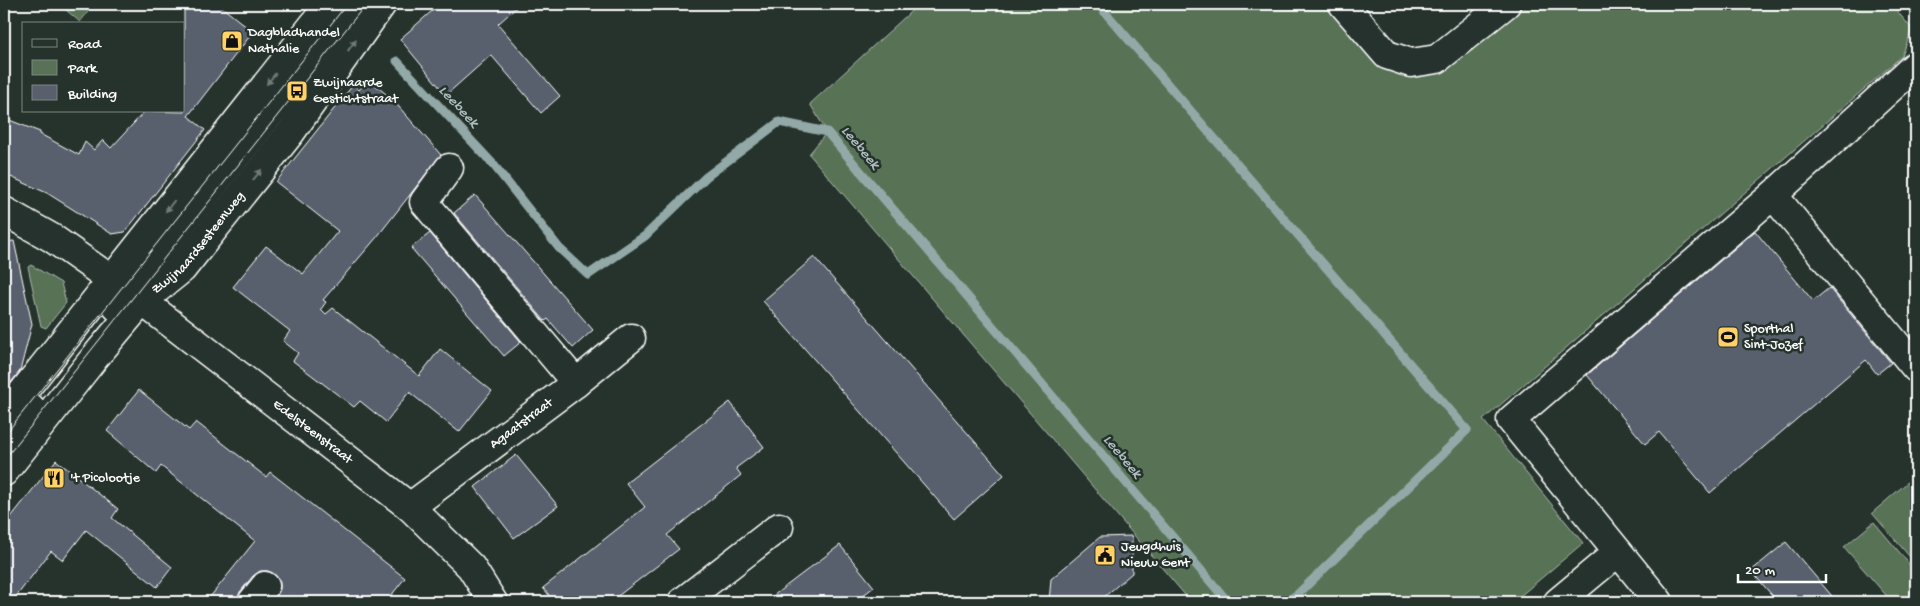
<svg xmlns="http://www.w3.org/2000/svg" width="1920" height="606" font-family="'Gochi Hand',sans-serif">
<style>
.green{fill:#597257;stroke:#acb8ab}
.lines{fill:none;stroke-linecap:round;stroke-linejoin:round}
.stream{stroke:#92a9a8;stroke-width:9}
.building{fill:#595f6d;stroke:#fff}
.minor-casing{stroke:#fff;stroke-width:31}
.minor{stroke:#26332d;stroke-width:28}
.tram{stroke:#fff;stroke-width:1}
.oneway{fill:#727a76}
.labels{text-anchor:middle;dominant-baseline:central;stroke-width:5;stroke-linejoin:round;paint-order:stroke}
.poi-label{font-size:14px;fill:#fff;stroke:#26332d;text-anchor:start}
.street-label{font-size:14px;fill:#fff;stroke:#26332d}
.water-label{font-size:15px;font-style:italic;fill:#aebebe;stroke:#26332d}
</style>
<rect width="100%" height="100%" fill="#26332d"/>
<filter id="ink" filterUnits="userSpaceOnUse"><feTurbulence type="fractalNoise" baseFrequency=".02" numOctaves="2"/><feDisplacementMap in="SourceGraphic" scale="10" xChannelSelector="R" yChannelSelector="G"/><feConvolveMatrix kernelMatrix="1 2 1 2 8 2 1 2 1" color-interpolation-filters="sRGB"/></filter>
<g filter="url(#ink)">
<g class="green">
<path d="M 59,4 L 94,4 L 80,22 Z"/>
<path d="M 919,4 L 1329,4 L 1380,64 L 1459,56 L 1523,4 L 1891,4 L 1912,29 L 1902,56 L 1483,420 L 1583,543 L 1513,602 L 1191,602 L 809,154 L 827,132 L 810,104 Z"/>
<path d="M 31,265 L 61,283 L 66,303 L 46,328 L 41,326 L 28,267 Z"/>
<path d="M 1916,475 L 1916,564 L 1872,513 Z"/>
<path d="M 1874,522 L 1916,572 L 1916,589 L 1901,602 L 1892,602 L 1844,547 Z"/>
</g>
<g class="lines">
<g class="stream">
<path d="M 1098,4 L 1467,430 L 1298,594 L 1286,602"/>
<path d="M 397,61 L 493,164 L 559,248 L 588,275 L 645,236 L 706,177 L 779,122 L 827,132 L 1228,602"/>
</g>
</g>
<g class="building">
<path d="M 184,4 L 218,4 L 253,32 L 188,116 L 205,130 L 125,232 L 112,234 L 47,193 L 4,174 L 4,118 L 40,132 L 40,134 L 79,155 L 85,142 L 94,150 L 103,140 L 111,148 L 145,111 L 184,112 Z"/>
<path d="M 440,4 L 520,4 L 498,24 L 560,96 L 541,113 L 491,55 L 446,95 L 400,39 Z"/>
<path d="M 368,79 L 392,99 L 441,155 L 377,237 L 323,300 L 326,302 L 321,309 L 326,314 L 333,308 L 419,376 L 440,349 L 492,391 L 459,432 L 409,392 L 386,422 L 360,401 L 354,407 L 293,361 L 298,353 L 283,341 L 290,331 L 233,287 L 266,246 L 303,274 L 338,231 L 276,182 L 353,85 L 359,90 Z"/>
<path d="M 475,195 L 593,330 L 573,348 L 548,319 L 545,321 L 454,213 Z"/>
<path d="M 1755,231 L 1813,301 L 1829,288 L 1891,363 L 1877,374 L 1866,360 L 1710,493 L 1659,432 L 1645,444 L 1587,375 Z"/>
<path d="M 430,233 L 521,342 L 504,356 L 411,248 Z"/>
<path d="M 14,241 L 32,324 L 20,371 L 4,391 L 4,242 Z"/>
<path d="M 814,257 L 1004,475 L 954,519 L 763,301 Z"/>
<path d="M 139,390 L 189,430 L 196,422 L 266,477 L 270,472 L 405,578 L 386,602 L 272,602 L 280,589 L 280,581 L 274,574 L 268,571 L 260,571 L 253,576 L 240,592 L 237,602 L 206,602 L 255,541 L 161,466 L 156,473 L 107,431 Z"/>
<path d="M 730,402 L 764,447 L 736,468 L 741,475 L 667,535 L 679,549 L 610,602 L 555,602 L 543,588 L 645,507 L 626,483 Z"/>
<path d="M 516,455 L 558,506 L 514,538 L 475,487 Z"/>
<path d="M 56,460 L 118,509 L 112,518 L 172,567 L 157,587 L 86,530 L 63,560 L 51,551 L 12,602 L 4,602 L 4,526 Z"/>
<path d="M 1132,536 L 1132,573 L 1098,602 L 1049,602 L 1051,579 L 1100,537 Z"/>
<path d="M 1786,542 L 1837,602 L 1778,602 L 1751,571 Z"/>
<path d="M 840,545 L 874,587 L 854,602 L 765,602 Z"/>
</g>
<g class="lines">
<g class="minor-casing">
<g id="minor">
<path d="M 1343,4 L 1387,55 L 1411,63 L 1437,59 L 1506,4"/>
<path d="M 449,168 L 424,202 L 576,383"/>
<path d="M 1773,195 L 1916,368"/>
<path id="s1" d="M 4,211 L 52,238 L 142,301 L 410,507 L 471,567 L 493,602"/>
<path d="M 117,307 L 357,4"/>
<path d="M 4,416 L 330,4"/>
<path d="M 4,440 L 30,407"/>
<path id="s2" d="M 4,472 L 95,357 L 142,301 L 182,269 L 291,132 L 382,4"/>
<path id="s3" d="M 410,507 L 576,383 L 631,338"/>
<path d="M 252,602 L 265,586"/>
<path d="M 682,602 L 779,527"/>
<path d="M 1558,602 L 1618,552"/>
<path d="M 1659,602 L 1511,420 L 1773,195 L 1916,65"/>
</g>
</g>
<use href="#minor" class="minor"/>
<g class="tram">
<path d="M 4,436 L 347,4"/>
<path d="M 4,460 L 366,4"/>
</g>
</g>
<defs><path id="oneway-solid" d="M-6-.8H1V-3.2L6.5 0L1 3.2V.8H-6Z" transform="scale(1.25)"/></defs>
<g class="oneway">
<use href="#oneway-solid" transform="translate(352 45) rotate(-55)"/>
<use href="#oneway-solid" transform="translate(271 79) rotate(129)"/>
<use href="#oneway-solid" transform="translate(257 175) rotate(-51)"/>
<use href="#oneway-solid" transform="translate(170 206) rotate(128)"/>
</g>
</g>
<defs>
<g id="shop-square" transform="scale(1.125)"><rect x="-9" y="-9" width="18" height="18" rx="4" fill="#ffd166" stroke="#26332d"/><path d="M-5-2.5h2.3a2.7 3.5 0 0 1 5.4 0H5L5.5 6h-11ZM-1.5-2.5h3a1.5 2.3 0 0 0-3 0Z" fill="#111"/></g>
<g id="bus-square" transform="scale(1.125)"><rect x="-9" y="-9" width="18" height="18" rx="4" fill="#ffd166" stroke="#26332d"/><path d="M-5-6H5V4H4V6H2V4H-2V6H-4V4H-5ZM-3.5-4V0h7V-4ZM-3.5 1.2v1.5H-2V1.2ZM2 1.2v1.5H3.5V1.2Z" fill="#111"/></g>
<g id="stadium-square" transform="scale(1.125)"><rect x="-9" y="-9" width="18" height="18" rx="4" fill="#ffd166" stroke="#26332d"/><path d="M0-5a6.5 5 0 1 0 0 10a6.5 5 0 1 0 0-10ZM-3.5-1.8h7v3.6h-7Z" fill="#111"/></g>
<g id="restaurant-square" transform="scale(1.125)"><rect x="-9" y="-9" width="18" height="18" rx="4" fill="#ffd166" stroke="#26332d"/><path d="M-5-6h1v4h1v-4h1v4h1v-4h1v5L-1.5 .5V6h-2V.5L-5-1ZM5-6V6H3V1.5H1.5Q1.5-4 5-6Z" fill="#111"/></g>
<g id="civic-square" transform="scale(1.125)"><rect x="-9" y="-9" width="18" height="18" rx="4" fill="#ffd166" stroke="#26332d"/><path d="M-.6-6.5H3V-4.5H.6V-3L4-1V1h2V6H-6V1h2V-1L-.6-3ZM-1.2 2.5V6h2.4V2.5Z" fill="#111"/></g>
</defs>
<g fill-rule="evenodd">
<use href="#shop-square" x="232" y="41"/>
<use href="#bus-square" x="297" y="91"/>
<use href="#stadium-square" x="1728" y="337"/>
<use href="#restaurant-square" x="54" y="478"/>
<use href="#civic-square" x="1105" y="555"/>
</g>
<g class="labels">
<g class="poi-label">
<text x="248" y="33">Dagbladhandel<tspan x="248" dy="16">Nathalie</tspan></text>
<text x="313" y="83">Zwijnaarde<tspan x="313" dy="16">Gestichtstraat</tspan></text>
<text x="1744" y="329">Sporthal<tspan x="1744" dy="16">Sint-Jozef</tspan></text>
<text x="70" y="478">'t Picolootje</text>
<text x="1121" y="547">Jeugdhuis<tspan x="1121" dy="16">Nieuw Gent</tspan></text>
</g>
<g class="street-label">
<text stroke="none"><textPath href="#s2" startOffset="301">Zwijnaardsesteenweg</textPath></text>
<text stroke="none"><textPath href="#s3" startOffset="139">Agaatstraat</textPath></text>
<text stroke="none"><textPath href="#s1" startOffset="380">Edelsteenstraat</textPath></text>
</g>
<g class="water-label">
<text transform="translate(458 107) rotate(47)">Leebeek</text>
<text transform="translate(860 148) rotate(50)">Leebeek</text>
<text transform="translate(1122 457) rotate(50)">Leebeek</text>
</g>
</g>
<rect width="1920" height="606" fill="none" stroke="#26332d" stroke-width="20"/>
<rect x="10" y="10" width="1900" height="586" fill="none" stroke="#fff" stroke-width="2" filter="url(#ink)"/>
<rect x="22" y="22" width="162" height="90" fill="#26332d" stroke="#7d8581"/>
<rect x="32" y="39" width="25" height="8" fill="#26332d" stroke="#7d8581"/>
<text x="68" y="48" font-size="15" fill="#ffffff">Road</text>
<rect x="32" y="60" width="25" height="15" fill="#597257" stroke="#7d8581"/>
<text x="68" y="72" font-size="15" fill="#ffffff">Park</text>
<rect x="32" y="85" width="25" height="15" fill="#595f6d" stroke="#7d8581"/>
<text x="68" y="98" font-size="15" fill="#ffffff">Building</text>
<path d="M1738 574v8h88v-8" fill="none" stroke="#ffffff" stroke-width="2.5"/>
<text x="1745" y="574" font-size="15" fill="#ffffff" stroke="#26332d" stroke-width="4" paint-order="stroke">20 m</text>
</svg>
